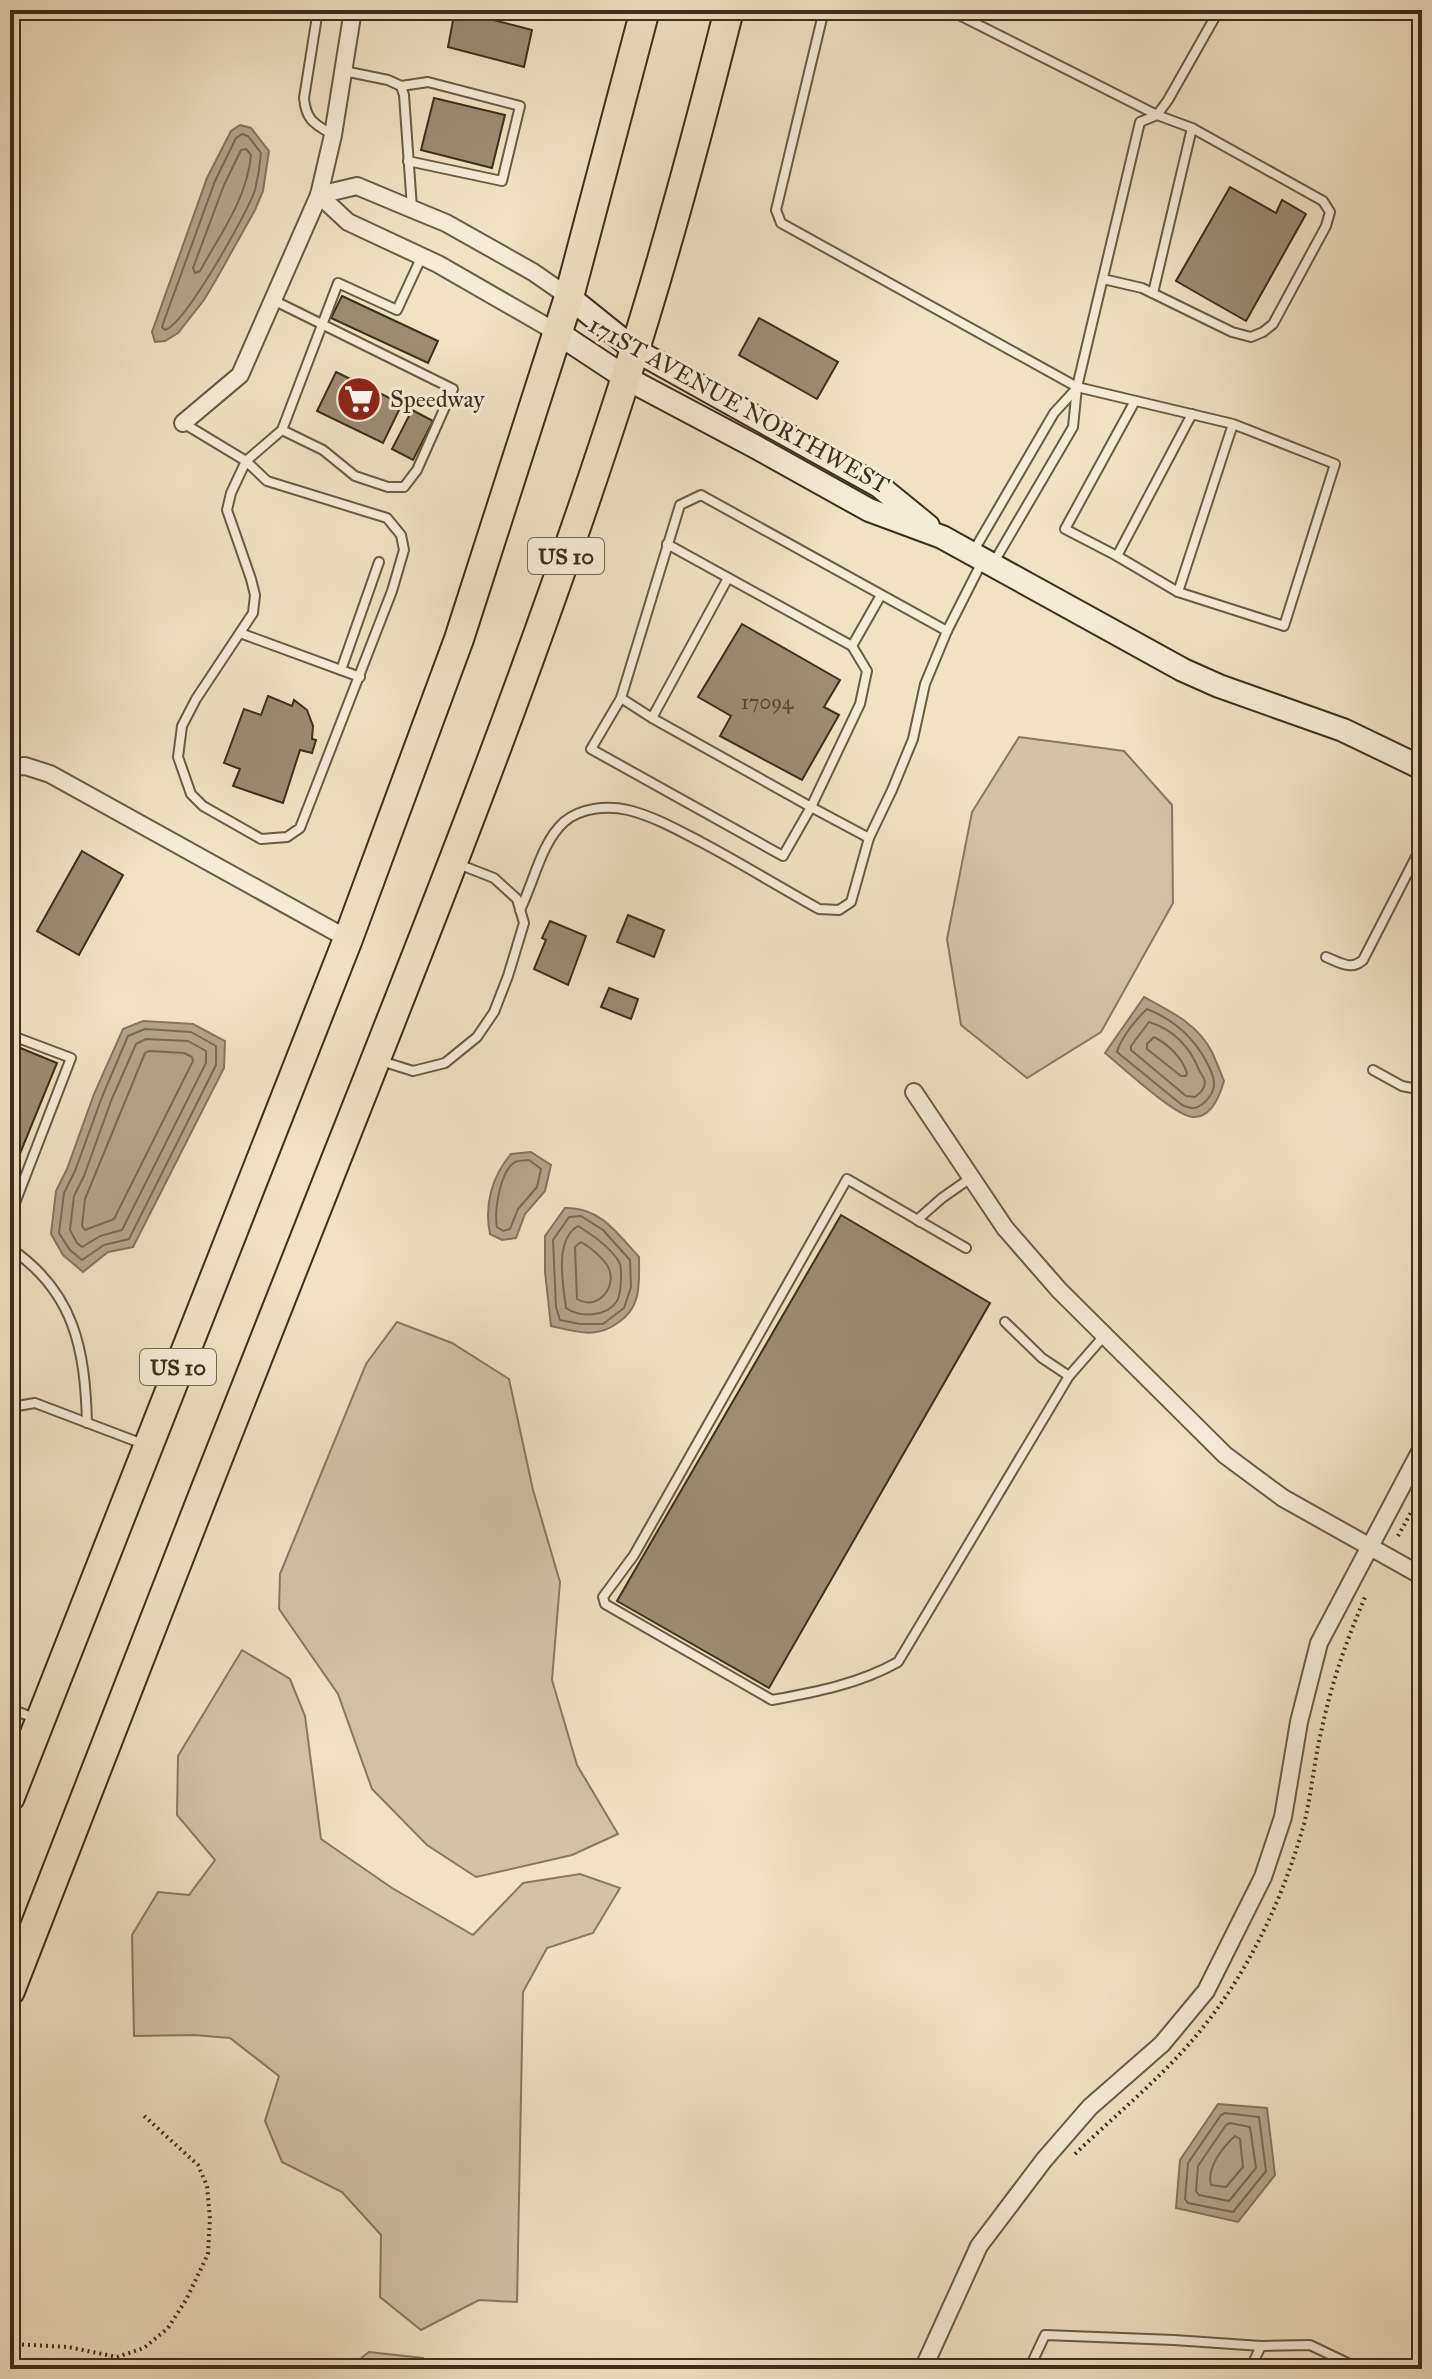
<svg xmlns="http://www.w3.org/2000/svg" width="1432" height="2379" font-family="'IM FELL Great Primer',serif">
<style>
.green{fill:#d2c3a7;stroke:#887862;stroke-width:2}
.water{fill:#b3a58b;stroke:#84755f;stroke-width:2}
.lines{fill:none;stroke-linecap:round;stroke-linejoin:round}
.shore{stroke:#786a54;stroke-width:2}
.building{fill:#9b8c73;stroke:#3e2e1d;stroke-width:2}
.lane-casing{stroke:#6a5b46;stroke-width:12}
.street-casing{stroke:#6a5b46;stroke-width:20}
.secondary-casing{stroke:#3e2e1d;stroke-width:26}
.highway-casing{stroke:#3e2e1d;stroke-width:32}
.path{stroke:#3e2e1d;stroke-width:4;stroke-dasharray:2 4;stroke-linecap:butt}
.lane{stroke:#f5ecd8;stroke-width:8}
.street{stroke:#f5ecd8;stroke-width:16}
.secondary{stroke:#f5ecd8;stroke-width:22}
.highway{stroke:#f0e2c3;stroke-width:28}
.labels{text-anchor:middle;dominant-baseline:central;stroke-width:6;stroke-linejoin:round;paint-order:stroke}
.number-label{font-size:20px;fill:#554632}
.shield{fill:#f5ecd8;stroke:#756755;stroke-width:2}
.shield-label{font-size:22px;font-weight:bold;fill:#3e2e1d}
.poi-label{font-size:24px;fill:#3e2e1d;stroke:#f5ecd8;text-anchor:start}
.street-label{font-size:24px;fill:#3e2e1d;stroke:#f5ecd8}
</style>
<rect width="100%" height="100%" fill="#f0e2c3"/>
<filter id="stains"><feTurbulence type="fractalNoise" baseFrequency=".0025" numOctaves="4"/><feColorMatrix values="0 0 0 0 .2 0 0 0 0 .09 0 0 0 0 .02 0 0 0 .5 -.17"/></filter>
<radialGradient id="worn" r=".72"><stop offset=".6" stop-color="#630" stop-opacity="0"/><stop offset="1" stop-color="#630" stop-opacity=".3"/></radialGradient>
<g class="green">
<path d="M 1019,737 L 1124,751 L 1172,805 L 1173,903 L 1101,1032 L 1027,1078 L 961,1025 L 947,939 L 972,812 Z"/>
<path d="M 397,1322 L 452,1343 L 509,1379 L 533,1490 L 560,1582 L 552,1680 L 577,1765 L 618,1834 L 572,1855 L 476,1877 L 427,1845 L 372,1789 L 338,1694 L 279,1609 L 280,1574 L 366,1364 Z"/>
<path d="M 242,1650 L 290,1679 L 305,1716 L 321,1839 L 392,1888 L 473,1935 L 523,1883 L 580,1874 L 620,1888 L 593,1933 L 547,1948 L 523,1992 L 517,2302 L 479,2300 L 421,2330 L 380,2297 L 381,2235 L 342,2192 L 282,2162 L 265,2121 L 279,2076 L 230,2038 L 194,2035 L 134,2036 L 132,1935 L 158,1892 L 189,1895 L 215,1860 L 177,1815 L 178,1756 Z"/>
<path d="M 369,2352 L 423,2358 L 437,2369 L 347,2369 Z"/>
</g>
<g class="water">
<path d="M 240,125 L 251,128 L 269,151 L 263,191 L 255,210 L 217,278 L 204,300 L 178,333 L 165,341 L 155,342 L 152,332 L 207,178 L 231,131 Z"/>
<path d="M 1144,997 C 1170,1011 1198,1024 1212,1052 C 1216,1061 1220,1071 1224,1081 C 1220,1095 1211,1118 1193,1117 C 1176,1117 1121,1066 1105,1053 Z"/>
<path d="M 143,1021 L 193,1024 L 225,1041 L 224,1068 L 133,1247 L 108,1252 L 83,1272 L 63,1255 L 51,1234 L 56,1191 L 67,1169 L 94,1094 L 123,1029 Z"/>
<path d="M 531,1152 L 551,1165 L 545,1191 L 525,1214 L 516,1238 L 502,1240 L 490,1234 C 484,1205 492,1176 511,1154 Z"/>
<path d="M 565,1208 C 600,1207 617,1233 639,1257 C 639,1283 642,1306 619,1322 C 597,1339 577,1332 551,1326 L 545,1272 L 545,1236 Z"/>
<path d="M 1218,2104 L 1267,2108 L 1275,2175 L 1238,2222 L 1176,2208 L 1180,2160 Z"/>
</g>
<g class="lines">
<g class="shore">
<path d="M 242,134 L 248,136 L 261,153 C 260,165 258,178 255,190 C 247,214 185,324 165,330 L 162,327 L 164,321 L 215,181 L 236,138 Z"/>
<path d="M 246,149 L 251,155 C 247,199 220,234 200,271 L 195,273 L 193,268 L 224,185 L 241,150 Z"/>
<path d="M 1147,1009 C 1177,1021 1197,1040 1210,1069 C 1216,1082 1216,1091 1205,1102 C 1196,1110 1191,1109 1182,1105 L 1117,1052 C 1121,1038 1136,1019 1147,1009 Z"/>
<path d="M 1149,1022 C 1173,1029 1190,1047 1199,1070 C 1201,1074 1204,1077 1205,1082 C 1205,1089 1200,1093 1195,1097 L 1186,1096 L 1131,1050 L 1131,1046 Z"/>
<path d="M 145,1029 L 191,1032 L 216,1046 L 216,1065 L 129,1239 L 104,1245 L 82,1260 L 70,1250 L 59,1233 L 64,1193 L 75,1171 L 102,1097 L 128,1036 Z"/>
<path d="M 1154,1037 C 1169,1045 1181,1056 1187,1073 L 1186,1076 L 1181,1076 L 1147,1049 L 1147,1044 Z"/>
<path d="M 146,1039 L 188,1041 L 206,1051 L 206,1063 L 122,1230 L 100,1236 L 82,1247 L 77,1243 L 70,1230 L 74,1196 L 84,1176 L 111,1101 L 136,1044 Z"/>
<path d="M 149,1051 L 184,1053 L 192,1057 L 193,1061 L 114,1219 L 85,1230 L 82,1226 L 85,1199 L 145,1053 Z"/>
<path d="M 529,1160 L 541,1169 L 537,1187 L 518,1209 L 510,1229 L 503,1231 L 497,1227 C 494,1211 500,1171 515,1162 C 517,1161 527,1160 529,1160 Z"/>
<path d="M 581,1216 L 603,1230 L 630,1260 L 631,1287 L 624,1308 L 603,1324 L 580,1324 L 560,1320 L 556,1307 L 553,1240 L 569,1217 Z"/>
<path d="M 578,1226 C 591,1234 613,1249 620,1264 C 621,1266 621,1273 621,1276 C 621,1284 621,1294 617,1301 C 607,1317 580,1318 566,1308 C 563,1284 554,1240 578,1226 Z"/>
<path d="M 581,1242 C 590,1247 605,1259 609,1269 C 617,1289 596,1311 577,1299 L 575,1247 Z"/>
<path d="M 1225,2113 L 1259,2117 L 1266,2171 L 1233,2212 L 1188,2203 L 1185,2199 L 1188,2163 L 1221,2115 Z"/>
<path d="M 1230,2123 L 1250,2127 L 1256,2168 L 1229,2201 L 1199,2195 L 1196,2191 L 1198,2166 L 1226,2125 Z"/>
<path d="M 1235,2136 L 1240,2139 L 1243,2167 L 1226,2187 L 1211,2185 C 1206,2168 1223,2147 1235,2136 Z"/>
</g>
</g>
<g class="building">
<path d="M 455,10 L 532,30 L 524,67 L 448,47 Z"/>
<path d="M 434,98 L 505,115 L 492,168 L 421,150 Z"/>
<path d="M 1230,187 L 1276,213 L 1282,200 L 1306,214 L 1246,321 L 1176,281 Z"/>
<path d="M 342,296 L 438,341 L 428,363 L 331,318 Z"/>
<path d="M 759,318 L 838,362 L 817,399 L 739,355 Z"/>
<path d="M 336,372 L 402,404 L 383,443 L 317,411 Z"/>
<path d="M 412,410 L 433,421 L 413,460 L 392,449 Z"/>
<path d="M 742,624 L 840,680 L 824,707 L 839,715 L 802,780 L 720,736 L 731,716 L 698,697 Z"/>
<path d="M 268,696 L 292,706 L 294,700 L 307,710 L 313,726 L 312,739 L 316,740 L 312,753 L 300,750 L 283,803 L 233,786 L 240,769 L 224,763 L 244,709 L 261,715 Z"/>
<path d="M 82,851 L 123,875 L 79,955 L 37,931 Z"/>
<path d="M 628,915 L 664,930 L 654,957 L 617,942 Z"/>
<path d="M 550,921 L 586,936 L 568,985 L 534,969 L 546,940 L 542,938 Z"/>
<path d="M 609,988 L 638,999 L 631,1019 L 601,1007 Z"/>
<path d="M 18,1047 L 57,1063 L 10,1178 L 10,1066 Z"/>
<path d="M 841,1215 L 990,1303 L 769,1688 L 617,1601 Z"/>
</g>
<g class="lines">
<g class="lane-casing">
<g id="lane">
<path d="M 318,10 L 304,98 C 306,121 315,124 333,135"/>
<path d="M 824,10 L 776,210 L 781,223 L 1077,387 L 1233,424 L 1335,464 L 1284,626 L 1178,592 L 1233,424"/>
<path d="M 949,10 L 1157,115 L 1168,100 L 1219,10"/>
<path d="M 344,71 L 388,80 L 401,86 L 404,95 L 412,208"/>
<path d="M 401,86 L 428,82 L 520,106 L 502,181 L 408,161"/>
<path d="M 1153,293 L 1192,128"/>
<path d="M 183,423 L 246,461 L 231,493 L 227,510 L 251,579 L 255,595 L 253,613 L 196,699 L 182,726 L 178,757 L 191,794 L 203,806 L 261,839 L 287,837 L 300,828 L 392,591 L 404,550 L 401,535 L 387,518 L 267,481 L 246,461 L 282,430 L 323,450 L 355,476 L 388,487 L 404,487 L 417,470 L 453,389 L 273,300"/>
<path d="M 282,430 L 338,283 L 397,310 L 422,256"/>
<path d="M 667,544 L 852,646"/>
<path d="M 973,552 L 1054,413 L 1077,388"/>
<path d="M 1117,556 L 1065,529 L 1135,401"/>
<path d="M 994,562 L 1073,427 L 1077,387 L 1140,122 L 1157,115 L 1192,128 L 1323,201 L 1330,212 L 1326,226 L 1273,324 L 1263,332 L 1251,337 L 1232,332 L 1142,288 L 1103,279"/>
<path d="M 728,578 L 652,718 L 811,807 L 860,704 L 867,671 L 852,646 L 881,595"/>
<path d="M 1178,592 L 1117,556 L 1192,414"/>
<path d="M 240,633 L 360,677"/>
<path d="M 341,670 L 379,562"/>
<path d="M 621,698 L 652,718"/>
<path d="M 869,838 L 811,807 L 783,856 L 591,749 L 621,698 L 680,505 L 701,495 L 947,631"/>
<path d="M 520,910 C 534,882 541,843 564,822 C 580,808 607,805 628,810 C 653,816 678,830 701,842 C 741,863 779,887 819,909 L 839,910 L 851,902 L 869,838 L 892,790 L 913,739 L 925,684 L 947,631 L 983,560"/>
<path d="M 1326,957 C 1339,962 1351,971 1363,960 L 1422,845"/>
<path d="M 10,1035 L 71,1058 L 10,1216"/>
<path d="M 381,1061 L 413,1071 L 445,1063 L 477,1037 L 494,1012 L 508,976 L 524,923 L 517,899 L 494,878 L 458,864"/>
<path d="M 1373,1070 L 1402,1086 L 1422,1090"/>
<path d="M 920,1222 L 917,1220 L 942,1198 L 972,1177"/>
<path d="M 10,1224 L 12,1249"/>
<path d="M 10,1248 C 75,1292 85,1350 87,1423"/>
<path d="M 966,1248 L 847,1179 L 634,1555 L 603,1597 L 605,1604 L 772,1700 C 816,1692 859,1684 898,1662 L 1069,1376"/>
<path d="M 1005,1322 L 1042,1358 L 1069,1376 L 1104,1336"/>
<path d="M 10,1410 L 11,1407 L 35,1403 L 143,1444"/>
<path d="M 10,1709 L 35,1718"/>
<path d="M 1029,2369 L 1045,2335 L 1174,2340 L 1261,2346 L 1310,2345 L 1360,2369"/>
<path d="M 1250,2369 L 1261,2346"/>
</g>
</g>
<g class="street-casing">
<g id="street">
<path d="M 319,195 L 357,186 L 412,209 L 446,223 L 533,272 L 569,297"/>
<path d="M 319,195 L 348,222 L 438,264 L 558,333"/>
<path d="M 183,423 L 240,375 L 319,195 L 333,135 L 353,10"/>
<path d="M 10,767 L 25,766 L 50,774 L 348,939"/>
<path d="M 914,1092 L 1005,1228 L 1059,1290 L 1225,1455 L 1283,1498 L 1422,1576"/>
<path d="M 923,2369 L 979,2246 L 1044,2160 L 1090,2107 L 1162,2044 L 1206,1991 L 1263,1877 L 1283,1817 L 1299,1722 L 1319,1643 L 1422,1448"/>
</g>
</g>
<g class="secondary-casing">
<g id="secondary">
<path d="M 569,297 L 635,350 L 879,486 L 928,526"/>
<path d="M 558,333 L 626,378 L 756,447 L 869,510 L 942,537 L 1183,670 L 1219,686 L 1343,730 L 1422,768"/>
</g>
</g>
<g class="highway-casing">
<g id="highway">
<path d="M 10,1797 L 348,939 L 459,639 L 569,297 L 645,10"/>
<path d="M 10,1991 C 116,1714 226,1438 335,1162 C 438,903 541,643 626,377 C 665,257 698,133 729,10"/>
</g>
</g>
<g class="path">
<path d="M 1398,1536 L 1422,1493"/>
<path d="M 1075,2154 C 1110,2120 1148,2089 1181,2053 C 1241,1988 1280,1909 1304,1824 C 1312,1792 1314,1760 1322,1728 C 1332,1681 1347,1639 1366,1595"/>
<path d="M 10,2344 L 68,2347 L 117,2357 L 144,2348 L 168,2328 L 186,2300 L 208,2254 L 210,2219 L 207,2186 L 198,2165 L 142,2114"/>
</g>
<use href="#lane" class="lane"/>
<use href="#street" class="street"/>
<use href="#secondary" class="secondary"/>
<use href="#highway" class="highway"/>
</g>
<defs>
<g id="supermarket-disc" transform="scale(2.3)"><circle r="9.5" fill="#8f2418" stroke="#f5ecd8"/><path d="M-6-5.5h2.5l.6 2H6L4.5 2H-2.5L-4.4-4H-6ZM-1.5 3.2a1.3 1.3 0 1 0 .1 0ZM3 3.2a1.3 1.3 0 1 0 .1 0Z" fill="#fff"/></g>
</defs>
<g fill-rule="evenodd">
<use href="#supermarket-disc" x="359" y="399"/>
</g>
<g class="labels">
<g class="number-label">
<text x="767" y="702">17094</text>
</g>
<g class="shield">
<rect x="528" y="538" width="76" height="36" rx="6"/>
<rect x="140" y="1349" width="76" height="36" rx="6"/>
</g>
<g class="shield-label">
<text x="566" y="556">US 10</text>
<text x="178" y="1367">US 10</text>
</g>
<g class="poi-label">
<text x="390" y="399">Speedway</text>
</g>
<g class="street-label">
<text transform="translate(739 405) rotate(29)">171ST AVENUE NORTHWEST</text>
</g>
</g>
<rect width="1432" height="2379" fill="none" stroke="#f0e2c3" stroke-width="40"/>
<rect x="12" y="12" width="1408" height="2355" fill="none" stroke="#3e2e1d" stroke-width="4"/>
<rect x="20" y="20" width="1392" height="2339" fill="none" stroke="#3e2e1d" stroke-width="2"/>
<rect width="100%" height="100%" filter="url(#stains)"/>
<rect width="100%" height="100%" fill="url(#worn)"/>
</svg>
